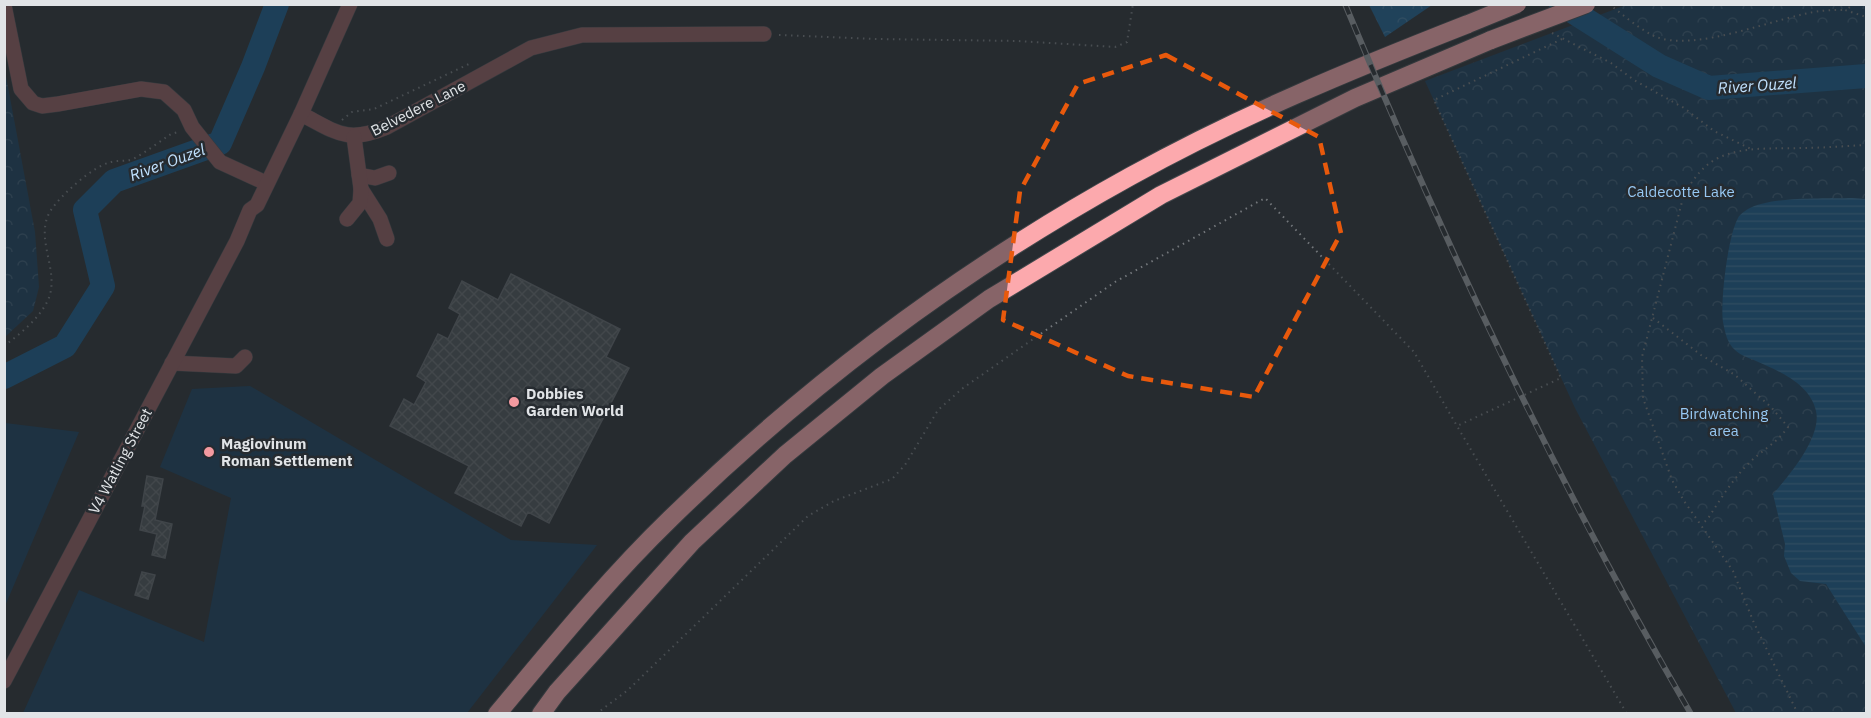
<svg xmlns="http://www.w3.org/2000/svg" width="1871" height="718" font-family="'IBM Plex Sans',sans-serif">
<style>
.grass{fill:#143b5a}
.forest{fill:url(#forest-crowns)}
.park{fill:url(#park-crowns)}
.water{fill:url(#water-rules)}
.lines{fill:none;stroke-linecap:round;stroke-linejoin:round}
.river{stroke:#135889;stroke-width:24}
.building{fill:url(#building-cross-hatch);stroke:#5f6469;stroke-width:1.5}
.minor-casing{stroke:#44494d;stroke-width:16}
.highway-casing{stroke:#44494d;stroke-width:20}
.path{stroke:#73777b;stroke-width:2;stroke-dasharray:1.5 4.5;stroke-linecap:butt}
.minor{stroke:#90595c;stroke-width:15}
.highway{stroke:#fca9ad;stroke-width:18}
.rail-casing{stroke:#96999d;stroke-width:6}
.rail{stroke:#262b30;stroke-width:4;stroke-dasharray:11;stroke-linecap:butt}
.highway-bridge-casing{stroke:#44494d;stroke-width:20;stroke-linecap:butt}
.highway-bridge{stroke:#fca9ad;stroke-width:18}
.marked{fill:none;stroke:#e8590c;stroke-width:4.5;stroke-dasharray:12 8;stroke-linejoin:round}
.poi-dot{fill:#f49aa0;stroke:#262b30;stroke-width:2}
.labels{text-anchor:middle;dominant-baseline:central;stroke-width:5;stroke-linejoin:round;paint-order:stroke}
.street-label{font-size:15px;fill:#e1e4e7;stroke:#262b30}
.park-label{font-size:15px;fill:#97c8f3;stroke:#262b30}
.poi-label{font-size:15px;font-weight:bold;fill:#e1e4e7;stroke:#262b30;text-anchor:start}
.water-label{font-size:16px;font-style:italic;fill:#c0e1fe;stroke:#262b30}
</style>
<defs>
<pattern id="forest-crowns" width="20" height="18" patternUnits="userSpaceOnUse" patternTransform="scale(1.5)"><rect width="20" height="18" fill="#195d8e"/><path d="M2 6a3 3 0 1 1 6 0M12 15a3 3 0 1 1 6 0" fill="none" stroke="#3a749e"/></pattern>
<pattern id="park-crowns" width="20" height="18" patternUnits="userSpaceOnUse" patternTransform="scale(1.5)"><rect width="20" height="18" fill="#143b5a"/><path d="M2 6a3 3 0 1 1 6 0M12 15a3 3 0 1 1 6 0" fill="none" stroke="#365772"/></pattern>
<pattern id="water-rules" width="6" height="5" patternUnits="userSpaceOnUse" patternTransform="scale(1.5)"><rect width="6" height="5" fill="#135889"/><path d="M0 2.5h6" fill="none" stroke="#35709a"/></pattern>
<pattern id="building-cross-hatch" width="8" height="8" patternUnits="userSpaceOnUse" patternTransform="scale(1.5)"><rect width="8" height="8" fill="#4a5054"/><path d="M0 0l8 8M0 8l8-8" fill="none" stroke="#64696d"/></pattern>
</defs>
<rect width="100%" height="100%" fill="#262b30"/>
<g class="grass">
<path d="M 250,386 L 511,540 L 597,545 L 467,713 L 23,713 L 79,590 L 204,642 L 231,498 L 160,467 L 192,389 Z"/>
<path d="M 5,423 L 79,432 L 5,606 L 4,423 Z"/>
</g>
<path class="forest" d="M 1369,5 L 1432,5 L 1385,37 Z"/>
<g class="park">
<path d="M 1626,5 L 1866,5 L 1866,713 L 1736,713 L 1575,408 L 1425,81 Z"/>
<path d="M 5,71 L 35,232 L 39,287 L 33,311 L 5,337 Z"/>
</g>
<path class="water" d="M 1852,198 L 1866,199 L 1866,647 L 1826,584 L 1800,581 L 1791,573 L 1784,556 L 1785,544 L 1773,494 C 1789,476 1822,437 1816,411 C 1810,384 1779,371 1756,361 C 1749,358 1740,355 1735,350 C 1727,343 1725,332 1723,322 C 1720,301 1728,236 1738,218 C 1740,214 1745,211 1748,209 C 1770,196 1825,199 1852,198 Z"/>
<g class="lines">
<g class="river">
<path d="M 1561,4 L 1659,66 L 1709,88 L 1866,76"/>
<path d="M 4,377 L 65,346 L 103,286 L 85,210 L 114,181 L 220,143 L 253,67 L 277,4"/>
</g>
</g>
<g class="building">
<path d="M 511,274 L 620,329 L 606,357 L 629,368 L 549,523 L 528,512 L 521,526 L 455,493 L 469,466 L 390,426 L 404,399 L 414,405 L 426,382 L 417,376 L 438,334 L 448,339 L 460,314 L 449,308 L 462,281 L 498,300 Z"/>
<path d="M 147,476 L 163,479 L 155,520 L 172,524 L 165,558 L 152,555 L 157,534 L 140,530 L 145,506 L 142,506 Z"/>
<path d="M 142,572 L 155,575 L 148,599 L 135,595 Z"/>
</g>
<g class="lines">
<g class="minor-casing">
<g id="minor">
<path d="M 4,5 L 21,89 L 33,103 L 42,106 L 58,104 L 141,89 L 164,92 L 184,110 L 192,127 L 220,162 L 266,183"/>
<path d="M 301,114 C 336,132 347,144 387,127 L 531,48 L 582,35 L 764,34"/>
<path d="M 359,175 L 375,178 L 389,173"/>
<path d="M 361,189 L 380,219 L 387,239"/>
<path d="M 347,219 L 360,203 L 361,189 L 354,137"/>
<path d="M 172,363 L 236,366 L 245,357"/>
<path d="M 4,681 L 237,241 L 250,210 L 257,205 L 301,114 L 350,4"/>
</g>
</g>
<g class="highway-casing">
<g id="highway">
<path d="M 497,714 C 553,647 608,579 670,519 C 807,385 964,268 1131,176 C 1239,116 1353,69 1468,24"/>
<path d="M 541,714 L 557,692 L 692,542 L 785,455 L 882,376 L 989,299 L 1161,195 L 1355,98 L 1491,40"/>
</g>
</g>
<g class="path">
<path d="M 1609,4 C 1623,15 1638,28 1654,36 C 1695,54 1778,16 1821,11 C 1829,10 1837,10 1845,10"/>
<path d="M 1855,4 L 1845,10 L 1866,17"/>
<path d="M 1552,33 L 1611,63 L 1634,80 L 1684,108 L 1714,131 L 1751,149"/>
<path d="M 779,35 L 876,39 L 1018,41 L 1115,47 L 1127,42 L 1133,4"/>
<path d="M 1562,39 L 1434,100 L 1561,378 L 1457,426 L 1627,714"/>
<path d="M 342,120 L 352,112 L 374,109 L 471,63"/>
<path d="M 1653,318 L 1701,355 L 1735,375 L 1771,407 L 1788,427 C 1777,443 1762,450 1749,463 C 1732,480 1720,500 1707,520 L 1701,524"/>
<path d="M 4,346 C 21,333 39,319 48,300 C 61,271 33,238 51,210 C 61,195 93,166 111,162 C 118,160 125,162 133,159 C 146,152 159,142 171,134 L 178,132"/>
<path d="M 596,714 L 628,690 L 808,516 L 834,501 L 892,479 L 905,465 L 938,410 L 963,388 L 1115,282 L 1265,198 L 1414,352 L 1457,426"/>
<path d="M 1798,714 L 1754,623 L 1733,571 L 1684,501 L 1672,480 L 1643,398 L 1642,357 L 1684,194 C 1693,180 1702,166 1718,158 C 1743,146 1774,149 1801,148 C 1823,148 1845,146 1866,145"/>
</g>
<use href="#minor" class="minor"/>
<use href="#highway" class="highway"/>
<g class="rail-casing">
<path id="rail" d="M 1345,4 C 1446,247 1558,485 1691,714"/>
</g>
<use href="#rail" class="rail"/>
<g class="highway-bridge-casing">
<g id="highway-bridge">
<path d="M 1468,24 L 1517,4"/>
<path d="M 1491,40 L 1586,4"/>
</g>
</g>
<use href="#highway-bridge" class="highway-bridge"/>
</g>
<path d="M0 0H1871V718H0ZM 1166,55 L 1319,137 L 1341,233 L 1254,397 L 1128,376 L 1003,320 L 1020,191 L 1078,84 Z" fill="#262b30" fill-opacity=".55" fill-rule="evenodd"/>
<path class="marked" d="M 1166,55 L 1319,137 L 1341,233 L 1254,397 L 1128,376 L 1003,320 L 1020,191 L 1078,84 Z"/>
<g class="poi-dot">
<circle cx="514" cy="402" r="6"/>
<circle cx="209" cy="452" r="6"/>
</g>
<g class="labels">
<g class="street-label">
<text transform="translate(418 108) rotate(-27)">Belvedere Lane</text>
<text transform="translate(120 461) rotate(-62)">V4 Watling Street</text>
</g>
<g class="park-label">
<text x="1681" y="191">Caldecotte Lake</text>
<text x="1724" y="413">Birdwatching<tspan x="1724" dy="17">area</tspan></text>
</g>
<g class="poi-label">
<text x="526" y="393">Dobbies<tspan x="526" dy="17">Garden World</tspan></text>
<text x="221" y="443">Magiovinum<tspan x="221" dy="17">Roman Settlement</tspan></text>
</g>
<g class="water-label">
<text transform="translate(1757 85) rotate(-4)">River Ouzel</text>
<text transform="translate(167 162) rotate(-20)">River Ouzel</text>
</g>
</g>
<rect width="1871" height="718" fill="none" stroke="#e1e4e7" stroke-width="12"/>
</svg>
